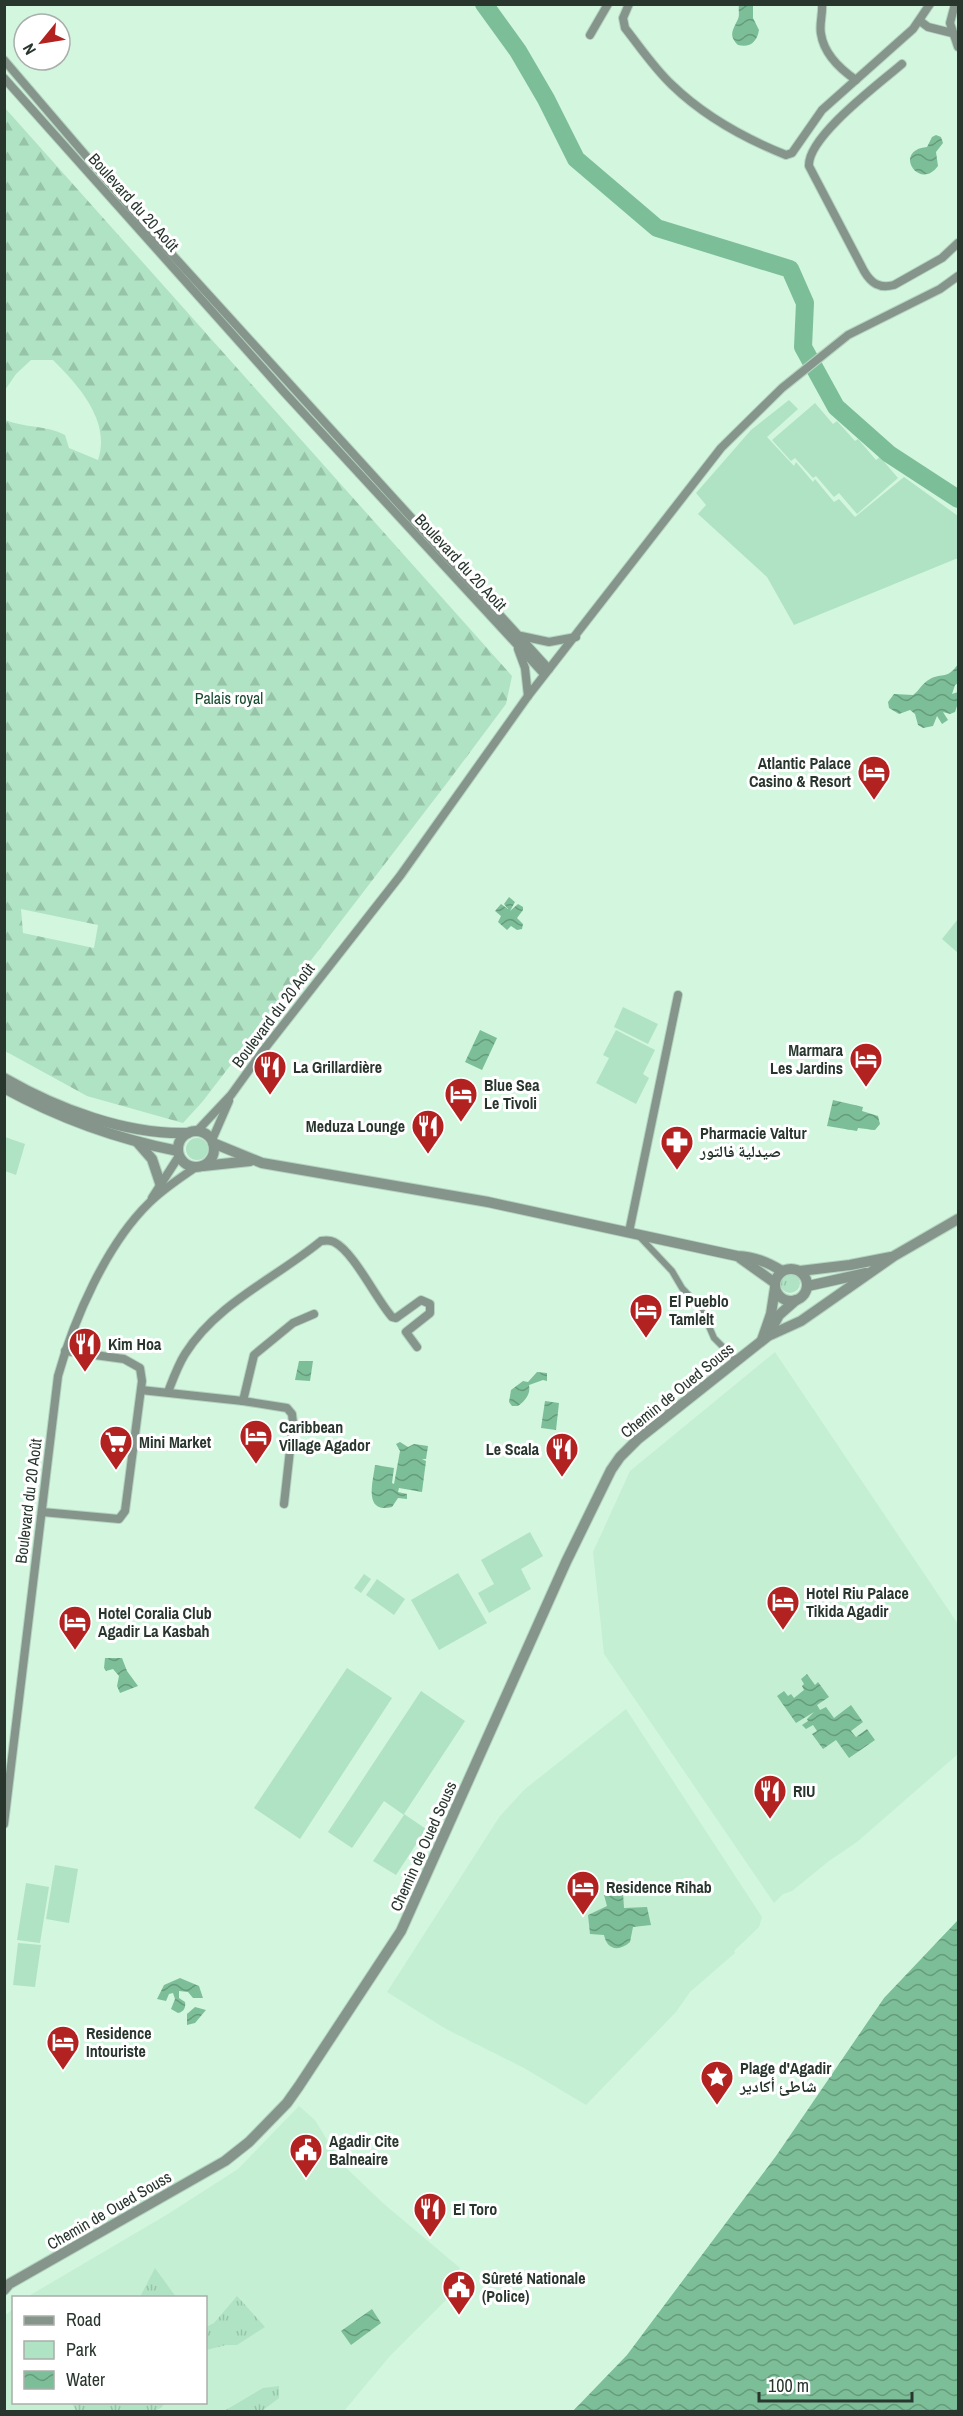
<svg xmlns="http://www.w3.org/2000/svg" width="963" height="2416" font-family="'Archivo Narrow','Noto Naskh Arabic',sans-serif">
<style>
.built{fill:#c4efd3}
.green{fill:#b0e3c3}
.forest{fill:url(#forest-firs);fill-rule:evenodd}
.park{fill:url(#park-tufts)}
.water{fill:url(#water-waves)}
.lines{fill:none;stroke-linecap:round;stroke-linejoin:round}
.river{stroke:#7cbe97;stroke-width:18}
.pedestrian-casing{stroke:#b4d3bf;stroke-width:8}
.minor-casing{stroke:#b4d3bf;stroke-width:10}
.tertiary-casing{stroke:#b4d3bf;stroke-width:12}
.pedestrian{stroke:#86958b;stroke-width:6}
.minor{stroke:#86958b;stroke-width:8}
.tertiary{stroke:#86958b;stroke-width:10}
.labels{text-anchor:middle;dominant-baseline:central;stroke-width:6;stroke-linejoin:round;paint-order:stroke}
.street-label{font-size:16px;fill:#28362e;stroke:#fff}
.park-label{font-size:16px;fill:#184a30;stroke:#fff}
.poi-label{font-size:16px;font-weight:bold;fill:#28362e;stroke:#fff;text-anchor:start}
</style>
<defs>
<pattern id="forest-firs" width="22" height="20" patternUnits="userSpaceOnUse" patternTransform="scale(1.5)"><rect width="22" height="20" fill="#b0e3c3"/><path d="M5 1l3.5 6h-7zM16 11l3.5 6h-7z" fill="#97c3a8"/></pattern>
<pattern id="park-tufts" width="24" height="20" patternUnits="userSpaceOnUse" patternTransform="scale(1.5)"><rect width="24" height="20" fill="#b0e3c3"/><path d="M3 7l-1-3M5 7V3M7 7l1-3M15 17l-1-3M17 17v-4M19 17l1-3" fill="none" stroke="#97c3a8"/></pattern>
<pattern id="water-waves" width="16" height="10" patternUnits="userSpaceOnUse" patternTransform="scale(1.5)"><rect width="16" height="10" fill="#7cbe97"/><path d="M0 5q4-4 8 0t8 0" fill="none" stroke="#669b7c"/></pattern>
</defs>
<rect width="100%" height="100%" fill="#d3f6df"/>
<g class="built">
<path d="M 775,1352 L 958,1624 L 958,1754 L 857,1842 L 829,1861 L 792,1891 L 783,1894 L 774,1903 L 604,1654 L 593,1552 L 630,1471 Z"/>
<path d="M 626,1709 L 762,1917 L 759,1927 L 734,1951 L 735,1953 L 690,1992 L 676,2012 L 586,2105 L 524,2068 L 446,2029 L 387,1992 L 500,1816 L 525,1789 Z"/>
<path d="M 299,2106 L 315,2120 L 341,2163 L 384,2204 L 460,2268 L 452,2283 L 450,2296 L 390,2356 L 344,2411 L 5,2411 L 4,2316 L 13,2309 L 14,2402 L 206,2402 L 206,2298 L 27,2297 L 168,2214 L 238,2169 Z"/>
</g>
<g class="green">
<path d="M 789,400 L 798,409 L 767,437 L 794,466 L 796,462 L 813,482 L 815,479 L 834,502 L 839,499 L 855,517 L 904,477 L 958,516 L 958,558 L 794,625 L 767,577 L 698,514 L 706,505 L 696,493 L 751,430 Z"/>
<path d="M 815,403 L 833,424 L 837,421 L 855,441 L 858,439 L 876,460 L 880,457 L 898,478 L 857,514 L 839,493 L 834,497 L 816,476 L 813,478 L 795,458 L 791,461 L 772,440 Z"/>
<path d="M 958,919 L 958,953 L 942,939 Z"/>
<path d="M 623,1007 L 658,1024 L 648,1044 L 614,1027 Z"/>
<path d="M 616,1030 L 655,1050 L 643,1074 L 649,1078 L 636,1104 L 596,1083 L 609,1058 L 603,1055 Z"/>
<path d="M 5,1137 L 25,1144 L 16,1175 L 5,1171 Z"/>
<circle cx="197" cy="1149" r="11"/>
<path d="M 530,1532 L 543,1556 L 521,1569 L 531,1589 L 489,1613 L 478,1593 L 494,1584 L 481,1560 Z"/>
<path d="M 458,1573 L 487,1623 L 439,1650 L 411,1600 Z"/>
<path d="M 364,1574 L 371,1579 L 361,1593 L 354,1588 Z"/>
<path d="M 377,1579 L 405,1599 L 394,1615 L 366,1595 Z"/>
<path d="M 347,1668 L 392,1698 L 300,1839 L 254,1808 Z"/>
<path d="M 421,1691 L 465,1721 L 404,1814 L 426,1829 L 396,1875 L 373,1861 L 404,1815 L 384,1801 L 352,1848 L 328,1832 Z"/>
<path d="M 55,1865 L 78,1869 L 69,1923 L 46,1919 Z"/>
<path d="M 26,1883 L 49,1887 L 40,1943 L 17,1940 Z"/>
<path d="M 18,1943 L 41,1945 L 35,1987 L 13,1985 Z"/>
</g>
<path class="forest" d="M 5,108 L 512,676 L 506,704 L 450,779 L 203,1101 L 183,1123 L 87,1096 L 5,1051 L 5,420 C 25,428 46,425 65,435 L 69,448 L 98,460 C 111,421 79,386 53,360 L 31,360 L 16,374 L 5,390 ZM 21,909 L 98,925 L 94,948 L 23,933 Z"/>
<g class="park">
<circle cx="790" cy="1283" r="10"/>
<path d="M 155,2268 L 176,2297 L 140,2297 Z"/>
<path d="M 237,2296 L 265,2327 L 237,2345 L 226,2345 L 206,2350 L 206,2327 L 214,2323 Z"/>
<path d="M 279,2386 L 279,2398 L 262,2411 L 224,2411 L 263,2388 Z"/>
<path d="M 72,2403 L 72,2402 L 165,2403 L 161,2408 L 152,2412 L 76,2411 Z"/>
</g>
<g class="water">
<path d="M 739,5 L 753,5 L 753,18 L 759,30 C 757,42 750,48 738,45 C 728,35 733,30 738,19 C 740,15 738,9 739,5 Z"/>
<path d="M 936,135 L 941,137 L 943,143 L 936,152 L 938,166 C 919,192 892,150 927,147 L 932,137 Z"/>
<path d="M 958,664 L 958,683 L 955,685 L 952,694 L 958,692 L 958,703 L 955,712 L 950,714 L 943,712 L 948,720 L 942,724 L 937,716 L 933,726 L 923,728 L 918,725 L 915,714 L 910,710 L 899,714 L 889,708 L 888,702 L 894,694 L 913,695 C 919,691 922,683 930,679 C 943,672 947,680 958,664 Z"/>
<path d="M 509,897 L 515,902 L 510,911 L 518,904 L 523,907 L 523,910 L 517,918 L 523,924 L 522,929 L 517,930 L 511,926 L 507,930 L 498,922 L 501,916 L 495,911 L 501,904 L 508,909 L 504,904 Z"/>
<path d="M 480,1030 L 497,1038 L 482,1070 L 465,1062 Z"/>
<path d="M 833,1100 L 863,1107 L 862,1111 L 878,1116 L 880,1124 L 875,1130 L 858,1128 L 857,1131 L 827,1126 Z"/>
<path d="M 299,1361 L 313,1361 L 310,1381 L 295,1380 Z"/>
<path d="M 537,1372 L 547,1373 L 547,1381 L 543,1380 L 529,1385 C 531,1394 525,1401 518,1406 L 512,1406 L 509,1402 L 511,1390 L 523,1381 L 528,1382 Z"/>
<path d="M 545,1401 L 559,1403 L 556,1430 L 541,1428 Z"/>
<path d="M 400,1442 L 408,1447 L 414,1444 L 428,1446 L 426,1459 L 422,1459 L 426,1461 L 422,1492 L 399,1488 L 398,1492 L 407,1494 L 407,1499 L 398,1498 L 392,1507 C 363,1514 373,1482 375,1465 L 394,1468 L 392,1483 L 394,1484 L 400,1451 L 396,1444 Z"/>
<path d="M 105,1658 L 122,1658 L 127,1671 L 138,1686 L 120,1693 L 117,1686 L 119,1676 L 113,1669 L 106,1671 L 104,1668 Z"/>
<path d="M 807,1674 L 815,1685 L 818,1682 L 829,1697 L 817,1705 L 820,1710 L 826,1707 L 834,1718 L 851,1705 L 863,1722 L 851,1731 L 856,1737 L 867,1729 L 875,1740 L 849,1758 L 836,1740 L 823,1749 L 812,1734 L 817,1731 L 813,1725 L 806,1729 L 802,1725 L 808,1721 L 807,1719 L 814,1712 L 796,1723 L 777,1696 L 784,1691 L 788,1696 L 791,1694 L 794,1698 L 804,1690 L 802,1686 L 804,1684 L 801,1679 Z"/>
<path d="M 623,1892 L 624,1908 L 647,1907 L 651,1925 L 633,1927 L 630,1942 C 619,1952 607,1950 604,1935 L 590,1934 L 588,1915 L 607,1906 L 604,1895 Z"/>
<path d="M 958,1920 L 958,2411 L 573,2411 L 627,2355 L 776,2156 L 884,1998 Z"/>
<path d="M 180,1978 L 199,1986 L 203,1998 L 193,1998 L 188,1992 L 179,1991 L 179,1998 L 185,2002 C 186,2007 184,2012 178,2013 L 171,2009 L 175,1999 L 173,1993 L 169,1994 L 166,2001 L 157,1999 L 164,1985 Z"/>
<path d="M 195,2007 L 206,2010 L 195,2023 L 187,2025 L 187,2014 Z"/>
<path d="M 372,2309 L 381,2323 L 351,2345 L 341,2331 Z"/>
</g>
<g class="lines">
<path class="river" d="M 484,4 L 518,51 L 546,99 L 576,159 L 657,228 L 790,269 L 805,303 L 803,347 L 836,407 L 889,454 L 958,499"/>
<g class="pedestrian-casing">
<path id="pedestrian" d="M 638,1235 L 672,1271 L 682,1288 L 701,1308 L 714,1338 L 737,1361"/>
</g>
<g class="minor-casing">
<g id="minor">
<path d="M 629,4 L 623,18 L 625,28 C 640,47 654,68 672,85 C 703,115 746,139 786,155 L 792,153 L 822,110 L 913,29 L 930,4"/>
<path d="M 822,4 C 823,14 819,24 821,34 C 824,54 840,69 856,80"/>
<path d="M 955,4 L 950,23 L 958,47"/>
<path d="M 920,21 L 928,27 L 952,33"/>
<path d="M 590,35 L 608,4"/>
<path d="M 4,60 L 147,227 L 549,669"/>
<path d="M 902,64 C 880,83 807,137 809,166 L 864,271 C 871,283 879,289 894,285 L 942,258 L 958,243"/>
<path d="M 4,78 L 284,392 L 544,674"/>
<path d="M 521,636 L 549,642 L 576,637"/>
<path d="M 518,649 L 525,668 L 528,696"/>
<path d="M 197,1131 L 231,1095 L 262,1052 L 400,876 L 528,696 L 721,448 L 782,388 L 848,335 L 940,289 L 958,276"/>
<path d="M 212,1140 L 229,1101"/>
<path d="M 152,1198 L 179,1156"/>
<path d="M 629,1232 L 678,995"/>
<path d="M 141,1390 L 243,1401 L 254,1355 L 293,1323 L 314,1314"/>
<path d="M 168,1392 C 173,1379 178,1365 185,1354 C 217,1303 276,1278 321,1241 C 326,1240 330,1240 334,1242 C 354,1252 376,1299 392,1317 L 396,1318 L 421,1300 L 430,1304 L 430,1313 L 406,1332 L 417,1347"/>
<path d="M 243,1401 L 287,1408 L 292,1414 L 293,1423 L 284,1504"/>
<path d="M 42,1512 L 119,1519 L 125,1511 L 142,1381 L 140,1368 L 124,1359 L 65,1351"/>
<path d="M 4,1824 L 58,1376 C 74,1319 106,1245 149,1203 C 163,1189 180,1178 196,1167"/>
</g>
</g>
<g class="tertiary-casing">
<g id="tertiary">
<path d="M 4,1078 C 58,1109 126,1135 188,1133"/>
<path d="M 4,1088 C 59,1118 117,1139 178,1151"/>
<circle cx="196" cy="1149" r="18"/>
<path d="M 138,1143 L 152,1159 L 160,1183"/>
<path d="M 213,1143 L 262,1163 L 488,1202 L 737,1256 C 755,1257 767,1262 782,1271"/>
<path d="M 203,1166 L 250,1161"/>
<path d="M 740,1258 L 775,1283"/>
<circle cx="791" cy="1285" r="16"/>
<path d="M 800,1271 L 850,1265 L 891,1257"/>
<path d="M 808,1286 L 866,1273"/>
<path d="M 771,1330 L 779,1315 L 796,1300"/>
<path d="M 762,1340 L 771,1314 L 775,1288"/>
<path d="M 4,2290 L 9,2284 L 225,2161 L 249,2142 L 287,2103 L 299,2086 L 401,1931 L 566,1562 L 611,1470 L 620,1457 L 638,1439 L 768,1336 L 801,1321 L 894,1256 L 958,1219"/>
</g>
</g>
<use href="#pedestrian" class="pedestrian"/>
<use href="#minor" class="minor"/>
<use href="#tertiary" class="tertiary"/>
</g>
<defs>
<g id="hotel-pin" transform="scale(1.725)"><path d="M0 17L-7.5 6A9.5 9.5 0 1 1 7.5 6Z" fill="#b22220" stroke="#fff"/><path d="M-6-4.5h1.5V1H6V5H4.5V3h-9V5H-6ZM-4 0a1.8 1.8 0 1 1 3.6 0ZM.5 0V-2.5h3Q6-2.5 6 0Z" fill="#fff"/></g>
<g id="restaurant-pin" transform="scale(1.725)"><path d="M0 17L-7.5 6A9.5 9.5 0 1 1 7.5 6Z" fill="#b22220" stroke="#fff"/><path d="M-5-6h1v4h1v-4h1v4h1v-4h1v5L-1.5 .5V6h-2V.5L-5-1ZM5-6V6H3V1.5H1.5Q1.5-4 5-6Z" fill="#fff"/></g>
<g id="pharmacy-pin" transform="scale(1.725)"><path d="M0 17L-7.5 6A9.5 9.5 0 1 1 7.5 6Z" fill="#b22220" stroke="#fff"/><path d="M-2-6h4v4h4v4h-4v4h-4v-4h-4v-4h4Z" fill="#fff"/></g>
<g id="supermarket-pin" transform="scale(1.725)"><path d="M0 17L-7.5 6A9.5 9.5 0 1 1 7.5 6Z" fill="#b22220" stroke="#fff"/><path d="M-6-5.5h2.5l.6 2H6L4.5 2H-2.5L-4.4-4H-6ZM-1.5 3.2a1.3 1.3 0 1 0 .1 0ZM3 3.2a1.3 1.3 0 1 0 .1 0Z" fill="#fff"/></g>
<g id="sight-pin" transform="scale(1.725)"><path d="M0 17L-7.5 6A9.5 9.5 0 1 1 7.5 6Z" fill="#b22220" stroke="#fff"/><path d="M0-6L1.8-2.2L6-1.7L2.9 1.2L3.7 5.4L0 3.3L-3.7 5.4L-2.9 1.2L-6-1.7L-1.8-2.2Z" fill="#fff"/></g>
<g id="civic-pin" transform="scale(1.725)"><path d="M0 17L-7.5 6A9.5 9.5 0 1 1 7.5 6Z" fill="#b22220" stroke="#fff"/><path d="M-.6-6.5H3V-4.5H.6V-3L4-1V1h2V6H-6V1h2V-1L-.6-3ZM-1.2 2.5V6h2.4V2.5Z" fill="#fff"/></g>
</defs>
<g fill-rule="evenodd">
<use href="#hotel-pin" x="874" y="772"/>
<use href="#hotel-pin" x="866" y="1059"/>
<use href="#restaurant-pin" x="270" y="1067"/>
<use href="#hotel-pin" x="461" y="1094"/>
<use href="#restaurant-pin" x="428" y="1126"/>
<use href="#pharmacy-pin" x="677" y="1142"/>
<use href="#hotel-pin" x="646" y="1310"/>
<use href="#restaurant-pin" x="85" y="1344"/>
<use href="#hotel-pin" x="256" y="1436"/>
<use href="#supermarket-pin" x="116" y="1442"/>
<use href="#restaurant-pin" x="562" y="1449"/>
<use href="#hotel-pin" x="783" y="1602"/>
<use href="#hotel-pin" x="75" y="1622"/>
<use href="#restaurant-pin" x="770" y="1791"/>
<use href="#hotel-pin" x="583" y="1887"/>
<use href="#hotel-pin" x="63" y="2042"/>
<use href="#sight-pin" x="717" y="2077"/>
<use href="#civic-pin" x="306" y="2150"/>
<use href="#restaurant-pin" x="430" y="2209"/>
<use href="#civic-pin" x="459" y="2287"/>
</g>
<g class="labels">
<g class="street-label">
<text transform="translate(134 202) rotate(48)">Boulevard du 20 Août</text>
<text transform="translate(461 562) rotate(47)">Boulevard du 20 Août</text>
<text transform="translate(273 1015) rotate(-53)">Boulevard du 20 Août</text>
<text transform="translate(677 1390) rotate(-39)">Chemin de Oued Souss</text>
<text transform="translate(28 1501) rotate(-83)">Boulevard du 20 Août</text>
<text transform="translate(423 1846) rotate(-66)">Chemin de Oued Souss</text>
<text transform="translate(109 2210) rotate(-30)">Chemin de Oued Souss</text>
</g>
<g class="park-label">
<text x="229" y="698">Palais royal</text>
</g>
<g class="poi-label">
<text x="851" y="763" text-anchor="end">Atlantic Palace<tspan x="851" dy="18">Casino &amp; Resort</tspan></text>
<text x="843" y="1050" text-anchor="end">Marmara<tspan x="843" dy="18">Les Jardins</tspan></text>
<text x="293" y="1067">La Grillardière</text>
<text x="484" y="1085">Blue Sea<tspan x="484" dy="18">Le Tivoli</tspan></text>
<text x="405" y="1126" text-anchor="end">Meduza Lounge</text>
<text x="700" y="1133">Pharmacie Valtur<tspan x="700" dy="18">صيدلية فالتور</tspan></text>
<text x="669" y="1301">El Pueblo<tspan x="669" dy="18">Tamlelt</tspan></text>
<text x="108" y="1344">Kim Hoa</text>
<text x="279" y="1427">Caribbean<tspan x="279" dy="18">Village Agador</tspan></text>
<text x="139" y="1442">Mini Market</text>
<text x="539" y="1449" text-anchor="end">Le Scala</text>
<text x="806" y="1593">Hotel Riu Palace<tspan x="806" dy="18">Tikida Agadir</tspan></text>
<text x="98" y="1613">Hotel Coralia Club<tspan x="98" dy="18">Agadir La Kasbah</tspan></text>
<text x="793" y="1791">RIU</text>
<text x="606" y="1887">Residence Rihab</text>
<text x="86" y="2033">Residence<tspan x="86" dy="18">Intouriste</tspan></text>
<text x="740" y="2068">Plage d'Agadir<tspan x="740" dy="18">شاطئ أكادير</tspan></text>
<text x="329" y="2141">Agadir Cite<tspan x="329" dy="18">Balneaire</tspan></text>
<text x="453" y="2209">El Toro</text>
<text x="482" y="2278">Sûreté Nationale<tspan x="482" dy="18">(Police)</tspan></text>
</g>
</g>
<rect width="963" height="2416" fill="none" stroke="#28362e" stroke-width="12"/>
<rect x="12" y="2296" width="195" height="108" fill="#ffffff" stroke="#a9afab" stroke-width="1.5"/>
<rect x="24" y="2316" width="30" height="9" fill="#86958b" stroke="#a9afab" stroke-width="1.5"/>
<text x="66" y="2326" font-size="18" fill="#28362e">Road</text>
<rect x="24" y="2341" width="30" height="18" fill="#b0e3c3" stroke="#a9afab" stroke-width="1.5"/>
<text x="66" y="2356" font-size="18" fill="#28362e">Park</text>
<rect x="24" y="2371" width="30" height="18" fill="url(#water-waves)" stroke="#a9afab" stroke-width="1.5"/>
<text x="66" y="2386" font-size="18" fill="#28362e">Water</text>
<g transform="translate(42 42) rotate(240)"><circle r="28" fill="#ffffff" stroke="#a9afab" stroke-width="1.5"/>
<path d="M0-4.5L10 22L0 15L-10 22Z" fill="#b22220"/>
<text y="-9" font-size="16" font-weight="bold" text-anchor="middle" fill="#28362e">N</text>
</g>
<path d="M759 2392v9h153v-9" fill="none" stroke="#28362e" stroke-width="3"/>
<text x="768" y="2392" font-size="18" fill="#28362e" stroke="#ffffff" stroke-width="4.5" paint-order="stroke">100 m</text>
</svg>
